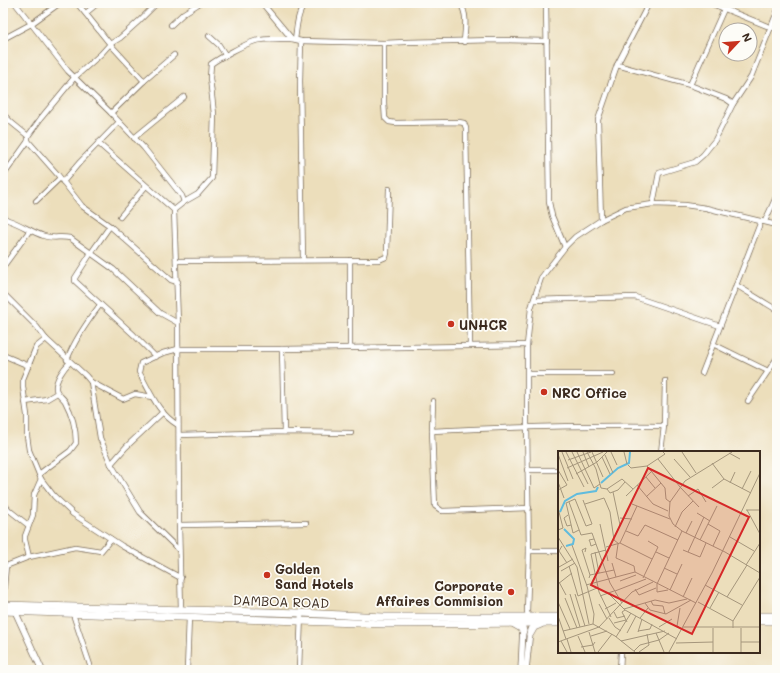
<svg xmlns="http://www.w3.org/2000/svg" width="780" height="673" font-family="Mali,sans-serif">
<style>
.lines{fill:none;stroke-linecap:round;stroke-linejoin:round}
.minor-casing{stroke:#796955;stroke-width:6}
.tertiary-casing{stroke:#796955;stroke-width:7}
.primary-casing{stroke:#796955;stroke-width:8}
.minor{stroke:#fff;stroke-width:4.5}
.tertiary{stroke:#fff;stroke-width:5.5}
.primary{stroke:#fff;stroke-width:7}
.poi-dot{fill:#c8321e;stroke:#fdfcf7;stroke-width:1.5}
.labels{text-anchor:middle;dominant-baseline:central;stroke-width:3.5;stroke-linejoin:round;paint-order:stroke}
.poi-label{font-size:13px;font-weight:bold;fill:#3b2a1e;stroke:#fdfcf7;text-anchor:start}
.street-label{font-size:13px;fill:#3b2a1e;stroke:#fdfcf7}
.inset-river{fill:none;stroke:#60bcde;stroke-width:2}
.inset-road{fill:none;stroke:#a5967c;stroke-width:1}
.view{fill:#d62828;fill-opacity:0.15;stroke:#d62828;stroke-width:2}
.inset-edge{fill:none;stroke:#3b2a1e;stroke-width:2}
</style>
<rect width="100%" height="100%" fill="#fdfcf7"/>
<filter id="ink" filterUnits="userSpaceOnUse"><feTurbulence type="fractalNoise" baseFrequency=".025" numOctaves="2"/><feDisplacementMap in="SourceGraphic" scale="8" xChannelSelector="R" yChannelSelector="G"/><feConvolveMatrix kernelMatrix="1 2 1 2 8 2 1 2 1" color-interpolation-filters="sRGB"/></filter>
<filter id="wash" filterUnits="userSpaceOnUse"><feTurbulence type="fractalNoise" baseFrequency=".012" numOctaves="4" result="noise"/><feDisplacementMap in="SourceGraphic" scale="16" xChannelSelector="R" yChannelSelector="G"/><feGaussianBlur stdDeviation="0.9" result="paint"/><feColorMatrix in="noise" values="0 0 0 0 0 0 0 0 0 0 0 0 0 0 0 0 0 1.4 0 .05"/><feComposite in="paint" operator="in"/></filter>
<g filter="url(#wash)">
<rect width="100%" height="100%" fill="#ecdebb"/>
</g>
<g filter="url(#ink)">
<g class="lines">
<g class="minor-casing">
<g id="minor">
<path d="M 15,3 L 68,71 L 111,113 L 144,148 L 182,196 L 184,202 L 174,210 L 178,323 L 179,525 L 181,611"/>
<path d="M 77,3 L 110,44 L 144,81"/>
<path d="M 262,3 L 292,39 L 301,41 L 384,43 L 405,42 L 497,40 L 547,41"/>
<path d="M 460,3 C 468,15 465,28 464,42"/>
<path d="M 546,3 L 549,202 L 552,216 L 565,247"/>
<path d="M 710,3 L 772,28"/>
<path d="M 86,13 L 98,3"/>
<path d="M 171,25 L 184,13 L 200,3"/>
<path d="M 209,36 L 219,45 L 226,56"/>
<path d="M 3,39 L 31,24 L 60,3"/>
<path d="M 295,39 C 297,28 297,10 307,3"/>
<path d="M 301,41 L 300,81 L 303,260"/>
<path d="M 384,43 L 384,103 L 385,118 L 389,122 L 396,123 L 459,122 L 464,123 L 466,128 L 470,346"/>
<path d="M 617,65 L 690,85 L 726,99 L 733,104"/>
<path d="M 690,85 L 724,9"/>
<path d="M 111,113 L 144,81 L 174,55"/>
<path d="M 3,114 L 12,123 L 28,136"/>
<path d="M 134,138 L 184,97"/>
<path d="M 28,141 L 58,175 L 82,206 L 110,226 L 171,280 L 178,282"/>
<path d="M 98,143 L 174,210"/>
<path d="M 3,176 L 28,141 L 28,136 L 41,118 L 74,78 L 101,54 L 110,44 L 120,38 L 139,21 L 157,3"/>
<path d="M 63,182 L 80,162 L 119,122"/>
<path d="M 36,201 L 60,178"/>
<path d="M 184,202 L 198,194 L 212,178 L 214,114 L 210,78 L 211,64 C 219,58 245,44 255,41 C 265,38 281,39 292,39"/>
<path d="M 653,204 L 659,173 L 695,162 L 703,155 L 715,140 L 733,104 L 751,77 L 777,12"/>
<path d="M 3,217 L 8,220 C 21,224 31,232 44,236 C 53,239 61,236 70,238 L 113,269 L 160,313 L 178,323"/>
<path d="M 120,217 L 146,186"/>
<path d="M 601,220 L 598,120 L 617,65 L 649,3"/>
<path d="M 765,221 L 777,195"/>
<path d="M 110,226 L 91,253 L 75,278 L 75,281 L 134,335 L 156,357"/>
<path d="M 350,260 L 350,347"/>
<path d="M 176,261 L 379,260 L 386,257 L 387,253 L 389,189"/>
<path d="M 3,267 L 30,230"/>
<path d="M 736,285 L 777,310"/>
<path d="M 3,293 L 37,327 L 46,339 L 86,376 L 91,382 L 100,438 L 111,464 L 140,512 L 179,550"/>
<path d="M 534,300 L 635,297 L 720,326"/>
<path d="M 46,339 L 36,347 L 23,379 L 23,387 L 27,415 L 27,436 L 29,450 L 41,479 L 54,496 L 73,514 L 122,546 L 181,578"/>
<path d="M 713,344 L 768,371"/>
<path d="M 282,349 L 284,432"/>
<path d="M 3,355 L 29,366"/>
<path d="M 67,360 C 75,339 87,322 100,305"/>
<path d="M 702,373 L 761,221"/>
<path d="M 528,374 L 613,374"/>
<path d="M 91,382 L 123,399 L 135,394 L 152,397"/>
<path d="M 433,401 L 432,431 L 435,506 L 442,511 L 529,508"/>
<path d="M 748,401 L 777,358"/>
<path d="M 25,402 L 47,399 L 57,393"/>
<path d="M 178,425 C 158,414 150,391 139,372 L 141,363 L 163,353 L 178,349 L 282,349 L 527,345"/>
<path d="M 432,431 C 510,427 586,425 664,426"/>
<path d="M 179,435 L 284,432 L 351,433"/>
<path d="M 661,452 L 664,426 L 665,381"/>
<path d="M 111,464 L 126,447 L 163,412"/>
<path d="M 527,470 L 559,470"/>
<path d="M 39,474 L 70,451 L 76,443 C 76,428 72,414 65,401 C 62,397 57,394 56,389 C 55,380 64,368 70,362"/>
<path d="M 3,503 L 9,510 L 28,525"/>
<path d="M 179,525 L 306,523"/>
<path d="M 3,539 L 4,540"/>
<path d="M 529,551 L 559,551"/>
<path d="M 29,557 L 25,540 L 25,536 L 33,515 L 34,495 L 41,479"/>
<path d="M 3,598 L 6,566 L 29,557 L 75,547 L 101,551 L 111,539"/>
<path d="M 73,614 L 90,665 L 90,670"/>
<path d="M 529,617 L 527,612 L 529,551 L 527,426 L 527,345 L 531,308 L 541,278 L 565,247 L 575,237 L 601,220 L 626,208 L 653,204 L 685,205 L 706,208 L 777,225"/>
<path d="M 187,670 L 189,617"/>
<path d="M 299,670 L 301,613"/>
<path d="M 620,670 L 621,652"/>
</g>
</g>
<g class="tertiary-casing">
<g id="tertiary">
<path d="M 14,609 L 42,670"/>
<path d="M 521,670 L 523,628"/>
<path d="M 526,670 L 530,630"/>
</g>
</g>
<g class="primary-casing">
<g id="primary">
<path d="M 3,605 L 301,613 L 384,617 L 559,617"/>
<path d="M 3,611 L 386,624 L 559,623"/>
<path d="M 759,616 L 777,616"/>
<path d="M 759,621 L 777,621"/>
<path d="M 514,624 L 521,628 L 523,631"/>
<path d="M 530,634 L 534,627 L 541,624"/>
</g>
</g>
<use href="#minor" class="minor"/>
<use href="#tertiary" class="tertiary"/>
<use href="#primary" class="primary"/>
</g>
</g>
<g class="poi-dot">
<circle cx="451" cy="324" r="4"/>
<circle cx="544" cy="392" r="4"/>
<circle cx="267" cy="575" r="4"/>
<circle cx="511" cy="592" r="4"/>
</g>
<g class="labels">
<g class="poi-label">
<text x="459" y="324">UNHCR</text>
<text x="552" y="392">NRC Office</text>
<text x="275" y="568">Golden<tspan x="275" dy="15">Sand Hotels</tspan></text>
<text x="503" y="585" text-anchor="end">Corporate<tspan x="503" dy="15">Affaires Commision</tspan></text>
</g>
<g class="street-label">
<text transform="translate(281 601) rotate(2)">DAMBOA ROAD</text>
</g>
</g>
<g transform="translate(558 451)">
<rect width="202" height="202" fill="#ecdebb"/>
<path class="inset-river" d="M 43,32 L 60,17 L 71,12 L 72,1M 2,61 L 7,50 L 19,43 L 38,40 L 40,36M 6,78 L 16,88 L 15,93 L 8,95"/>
<path class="inset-road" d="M 4,1 L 15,28M 8,1 L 26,36M 14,1 L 30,33M 19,1 L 36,37 L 42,33M 25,1 L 31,16M 29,1 L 38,18 L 43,37 L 49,38 L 52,42 L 60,39 L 67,31M 34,1 L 45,26M 53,1 L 59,14M 66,1 L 69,13M 124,1 L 138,22M 174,1 L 127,30 L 112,51 L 111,65 L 115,73 L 124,80 L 167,101 L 202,122M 171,2 L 182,8M 0,3 L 10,30M 47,4 L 55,22M 44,6 L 52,23M 100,8 L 122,36M 116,8 L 132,26M 10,9 L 33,1M 154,12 L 166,28 L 193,42M 70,14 L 73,17 L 89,15 L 107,3 L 105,1M 89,15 L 107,37 L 108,48 L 112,51M 9,17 L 45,1M 0,19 L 9,34 L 0,39M 18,23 L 39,11 L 49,1M 88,26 L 97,37M 0,31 L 6,47M 172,32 L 177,21M 79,34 L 95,53 L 110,60M 122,36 L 141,56M 154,37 L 166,28M 49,38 L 64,28 L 75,38M 184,38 L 193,20M 55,41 L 62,74M 68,45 L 94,20M 130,45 L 140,38 L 148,51M 88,46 L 103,32M 11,51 L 23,84 L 34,82 L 52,132 L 64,152M 27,53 L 46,47 L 52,61 L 56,89 L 61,93M 74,53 L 112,68M 9,56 L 8,52 L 17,48 L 28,75 L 34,73 L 25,49M 9,56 L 15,82 L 21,79M 0,57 L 5,77 L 0,79M 188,59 L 202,59M 189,59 L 202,83M 139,62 L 152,70M 10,64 L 6,67 L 9,75 L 13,74M 62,67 L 74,68M 42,73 L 50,110M 150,73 L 162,80 L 155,95M 117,76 L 124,61 L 135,50M 68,80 L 80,85 L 87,74 L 120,89M 128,82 L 134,70M 0,86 L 19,116 L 31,173M 172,86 L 196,100M 36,88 L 31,89 L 32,91 L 33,95 L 38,93M 142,89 L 159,55M 62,92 L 94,108M 60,93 L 58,107 L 76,115 L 77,121M 14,94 L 29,135 L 36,163 L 35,173M 4,95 L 1,100 L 9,112M 48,96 L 62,92 L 79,55M 48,99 L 33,103 L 41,141 L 53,166M 125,99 L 142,106 L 148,92M 27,101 L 28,97 L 24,99 L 32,124M 37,101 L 41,122M 98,101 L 111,107M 130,101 L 146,66M 54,112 L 58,126M 188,114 L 202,92M 11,115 L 20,145M 1,116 L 15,108M 106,117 L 119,123M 3,120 L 17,112M 31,127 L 32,124 L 56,119M 85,127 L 100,96 L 90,90M 62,130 L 78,124M 1,131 L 8,144M 0,133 L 14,122M 28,134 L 77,121 L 138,152M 147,134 L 184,154M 77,138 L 81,144 L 98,137M 110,139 L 99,141 L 99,133 L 124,80M 112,139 L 124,113M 57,140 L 88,128M 50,142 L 67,159 L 119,188M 12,143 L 22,176M 17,143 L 27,175M 20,145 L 39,137M 42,145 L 56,140M 125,146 L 134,127M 169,146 L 189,114M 7,147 L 19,177M 93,150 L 95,154 L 105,155 L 107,163M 0,151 L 12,178M 140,151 L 175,170M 87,152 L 92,159 L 108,163 L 133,149M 41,153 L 49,168M 122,157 L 119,175 L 124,178M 152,157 L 161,141M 47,158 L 58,152M 66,158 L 97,149 L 111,152 L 129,148M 67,159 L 64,161 L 69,171M 56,161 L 59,167 L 67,165M 0,165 L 8,188M 51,167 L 57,176 L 63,180M 82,167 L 90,157M 56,172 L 68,169M 101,176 L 114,168M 125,176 L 202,176M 175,177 L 175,170 L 202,126M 183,177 L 183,201M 5,180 L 35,173 L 57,185 L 77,201M 80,180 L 92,178 L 94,173M 31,181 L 37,201M 80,181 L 84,168M 69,182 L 78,165M 98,182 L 106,201M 20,185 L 27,201M 33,185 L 49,180M 58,186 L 73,162M 9,188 L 13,201M 3,190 L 9,201M 63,190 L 107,180M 0,191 L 41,176 L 74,141 L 95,131M 183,191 L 202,191M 118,192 L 155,191M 23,196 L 35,194 L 37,191M 76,200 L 82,194 L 101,189 L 111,182M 40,201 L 54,183M 81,201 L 91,194 L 89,183M 111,201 L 154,122 L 202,22M 155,201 L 155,177"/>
<path class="view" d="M 90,17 L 191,66 L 134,183 L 33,134 Z"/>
<rect width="202" height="202" class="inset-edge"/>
</g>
<rect width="780" height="673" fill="none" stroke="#fdfcf7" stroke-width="16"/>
<g transform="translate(738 42) rotate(64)"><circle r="19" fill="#fdfcf7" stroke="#afa8a0"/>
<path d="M0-3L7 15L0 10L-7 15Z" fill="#c8321e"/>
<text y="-6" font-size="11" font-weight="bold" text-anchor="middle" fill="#3b2a1e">N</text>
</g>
</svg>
